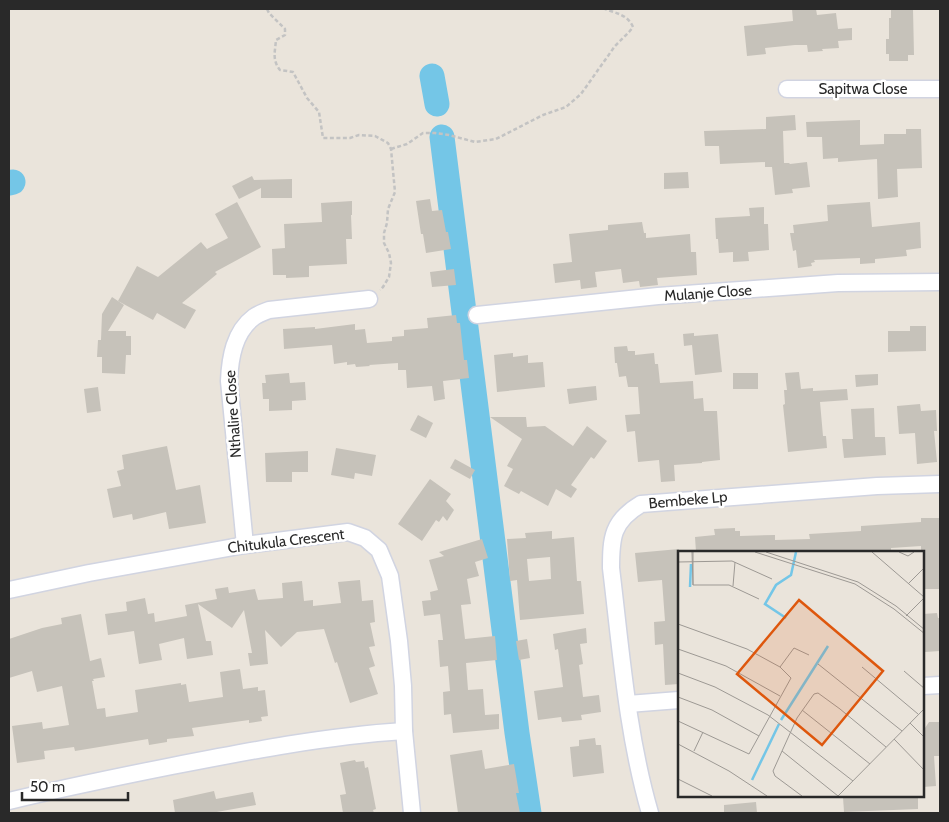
<svg xmlns="http://www.w3.org/2000/svg" width="949" height="822" font-family="Cabin,sans-serif">
<style>
.lines{fill:none;stroke-linecap:round;stroke-linejoin:round}
.river{stroke:#74c6e7;stroke-width:25}
.building{fill:#c6c2ba;fill-rule:evenodd}
.minor-casing{stroke:#d1d4e1;stroke-width:19}
.path{stroke:#c3c3c3;stroke-width:2.5;stroke-dasharray:4 2.5;stroke-linecap:butt}
.minor{stroke:#fff;stroke-width:16}
.labels{text-anchor:middle;dominant-baseline:central;stroke-width:5;stroke-linejoin:round;paint-order:stroke}
.street-label{font-size:15px;fill:#292929;stroke:#fff}
.inset-river{fill:none;stroke:#74c6e7;stroke-width:2.5}
.inset-road{fill:none;stroke:#9d9994;stroke-width:1}
.view{fill:#de570d;fill-opacity:0.15;stroke:#de570d;stroke-width:2.5}
.inset-edge{fill:none;stroke:#292929;stroke-width:2.5}
</style>
<rect width="100%" height="100%" fill="#eae4db"/>
<g class="lines">
<g class="river">
<path d="M 432,76 L 437,104"/>
<path d="M 442,137 L 517,733 L 529,813"/>
<path d="M 9,183 L 13,182"/>
</g>
</g>
<g class="building">
<path d="M 792,9 L 816,9 L 817,15 L 836,13 L 838,29 L 852,28 L 852,40 L 838,41 L 839,48 L 822,49 L 823,51 L 808,52 L 807,45 L 795,45 L 765,48 L 766,54 L 747,56 L 744,26 L 793,21 Z"/>
<path d="M 891,9 L 913,9 L 914,55 L 908,55 L 908,61 L 889,61 L 889,54 L 886,54 L 886,39 L 889,39 L 889,18 L 891,18 Z"/>
<path d="M 795,115 L 796,130 L 783,131 L 784,163 L 789,163 L 790,164 L 807,162 L 810,187 L 792,189 L 793,193 L 775,195 L 772,167 L 765,167 L 765,162 L 720,164 L 719,146 L 705,146 L 704,131 L 766,129 L 766,117 Z"/>
<path d="M 860,120 L 860,145 L 884,144 L 884,134 L 906,134 L 906,129 L 921,129 L 922,168 L 897,169 L 898,197 L 878,199 L 877,159 L 838,162 L 838,158 L 823,159 L 822,137 L 807,137 L 806,122 Z"/>
<path d="M 688,172 L 689,188 L 664,189 L 664,173 Z"/>
<path d="M 252,176 L 254,180 L 292,179 L 292,198 L 261,198 L 261,188 L 239,199 L 232,186 Z"/>
<path d="M 430,199 L 432,211 L 442,210 L 446,232 L 448,232 L 451,249 L 426,253 L 423,234 L 421,234 L 416,201 Z"/>
<path d="M 352,201 L 352,215 L 351,215 L 352,239 L 346,239 L 347,264 L 309,266 L 309,277 L 286,278 L 286,275 L 273,275 L 272,249 L 285,248 L 284,224 L 322,222 L 321,203 Z"/>
<path d="M 237,202 L 261,247 L 215,272 L 217,274 L 182,303 L 196,310 L 185,329 L 157,313 L 153,320 L 118,301 L 137,266 L 158,277 L 201,242 L 207,249 L 228,238 L 215,214 Z"/>
<path d="M 870,202 L 872,227 L 920,222 L 921,248 L 906,250 L 907,256 L 875,259 L 875,263 L 860,264 L 860,258 L 814,260 L 815,262 L 811,263 L 812,266 L 798,268 L 796,250 L 793,251 L 790,233 L 794,233 L 793,225 L 828,221 L 827,205 Z"/>
<path d="M 764,207 L 764,224 L 768,224 L 769,250 L 748,252 L 749,261 L 733,262 L 733,252 L 719,253 L 718,239 L 716,239 L 715,218 L 750,216 L 749,208 Z"/>
<path d="M 642,222 L 644,233 L 646,233 L 646,238 L 690,234 L 691,252 L 696,252 L 697,275 L 657,278 L 658,285 L 640,287 L 639,281 L 623,283 L 621,269 L 595,272 L 597,287 L 581,289 L 580,280 L 555,283 L 553,264 L 572,262 L 569,234 L 608,230 L 608,225 Z"/>
<path d="M 454,269 L 456,285 L 432,287 L 430,272 Z"/>
<path d="M 112,297 L 124,305 L 108,331 L 126,331 L 126,336 L 131,336 L 131,355 L 126,355 L 125,374 L 102,373 L 102,357 L 97,357 L 98,340 L 101,340 L 102,314 Z"/>
<path d="M 456,315 L 457,323 L 460,323 L 464,360 L 467,360 L 469,378 L 443,381 L 445,399 L 434,401 L 432,386 L 407,388 L 406,370 L 398,370 L 398,363 L 369,365 L 370,366 L 356,367 L 355,364 L 347,365 L 347,362 L 334,364 L 332,345 L 284,349 L 283,329 L 315,327 L 315,329 L 355,324 L 355,330 L 365,329 L 367,343 L 392,341 L 392,337 L 404,336 L 404,330 L 428,328 L 427,318 Z"/>
<path d="M 910,326 L 926,326 L 926,351 L 888,352 L 888,331 L 910,331 Z"/>
<path d="M 694,333 L 694,336 L 718,334 L 722,372 L 695,375 L 692,345 L 684,346 L 683,334 Z"/>
<path d="M 627,346 L 628,351 L 635,351 L 635,355 L 654,353 L 655,364 L 658,364 L 660,383 L 693,381 L 694,399 L 703,398 L 704,411 L 717,411 L 720,460 L 702,462 L 702,463 L 674,465 L 675,481 L 661,482 L 659,460 L 638,462 L 635,431 L 627,432 L 625,415 L 640,414 L 638,387 L 628,387 L 626,376 L 619,377 L 617,363 L 615,363 L 614,347 Z"/>
<path d="M 513,353 L 513,357 L 528,355 L 528,363 L 543,362 L 545,387 L 497,392 L 494,355 Z"/>
<path d="M 799,372 L 801,389 L 813,388 L 813,391 L 847,389 L 848,400 L 820,402 L 823,436 L 826,436 L 827,448 L 788,452 L 783,405 L 785,404 L 784,390 L 787,390 L 785,373 Z"/>
<path d="M 289,373 L 290,383 L 305,382 L 306,400 L 292,401 L 292,410 L 269,411 L 269,399 L 263,399 L 262,383 L 266,383 L 265,375 Z"/>
<rect x="733" y="373" width="25" height="16"/>
<path d="M 878,374 L 878,385 L 856,387 L 855,375 Z"/>
<path d="M 596,386 L 597,400 L 569,404 L 567,389 Z"/>
<path d="M 98,387 L 101,411 L 87,413 L 84,389 Z"/>
<path d="M 920,404 L 921,411 L 936,410 L 937,431 L 934,431 L 937,462 L 917,464 L 915,433 L 899,434 L 897,406 Z"/>
<path d="M 874,408 L 875,437 L 885,437 L 886,455 L 844,458 L 842,439 L 853,439 L 851,409 Z"/>
<path d="M 418,415 L 433,423 L 426,438 L 410,430 Z"/>
<path d="M 490,417 L 526,417 L 527,427 L 545,426 L 573,446 L 587,426 L 607,441 L 594,459 L 591,457 L 571,485 L 577,489 L 571,498 L 556,489 L 548,506 L 521,491 L 519,494 L 504,486 L 513,469 L 507,466 L 522,439 Z"/>
<path d="M 167,446 L 176,490 L 200,485 L 206,523 L 169,529 L 166,512 L 133,520 L 132,514 L 113,518 L 107,489 L 121,486 L 117,471 L 124,469 L 122,455 Z"/>
<path d="M 336,448 L 376,455 L 372,476 L 355,473 L 354,479 L 331,475 Z"/>
<path d="M 308,451 L 308,472 L 292,472 L 292,482 L 266,482 L 265,453 Z"/>
<path d="M 455,459 L 475,470 L 470,479 L 450,468 Z"/>
<path d="M 430,479 L 451,494 L 446,501 L 454,510 L 447,521 L 443,516 L 439,522 L 436,520 L 422,541 L 398,524 Z"/>
<path d="M 921,518 L 940,518 L 940,589 L 924,589 L 924,561 L 923,561 L 923,552 L 921,552 L 921,546 L 891,548 L 891,552 L 869,552 L 869,550 L 841,552 L 696,552 L 695,537 L 715,535 L 714,529 L 735,528 L 735,531 L 740,531 L 740,536 L 775,535 L 775,540 L 810,539 L 809,534 L 861,531 L 861,526 L 921,522 Z"/>
<path d="M 552,531 L 552,539 L 574,537 L 577,581 L 581,581 L 584,614 L 520,620 L 517,580 L 510,581 L 507,539 L 526,538 L 525,533 ZM 550,557 L 551,579 L 529,581 L 527,559 Z"/>
<path d="M 482,539 L 488,558 L 475,562 L 479,576 L 467,579 L 471,604 L 461,605 L 465,639 L 495,636 L 497,660 L 466,663 L 468,690 L 483,689 L 485,715 L 499,714 L 499,729 L 453,733 L 451,714 L 444,715 L 443,692 L 450,691 L 448,666 L 440,667 L 438,640 L 443,640 L 440,614 L 424,616 L 422,601 L 431,600 L 430,592 L 438,590 L 429,560 L 444,556 L 439,552 Z"/>
<path d="M 679,549 L 679,684 L 665,685 L 663,644 L 655,645 L 654,622 L 665,621 L 662,580 L 638,582 L 635,553 Z"/>
<path d="M 360,580 L 362,601 L 373,600 L 375,622 L 370,623 L 375,646 L 369,647 L 375,666 L 369,668 L 378,694 L 350,703 L 337,662 L 335,663 L 324,629 L 297,632 L 281,647 L 265,630 L 268,664 L 250,666 L 248,653 L 252,653 L 244,610 L 232,628 L 198,604 L 206,641 L 211,641 L 213,655 L 187,659 L 184,638 L 159,644 L 162,660 L 139,664 L 134,631 L 108,635 L 105,614 L 127,611 L 126,602 L 145,598 L 148,614 L 154,613 L 155,622 L 187,616 L 185,605 L 217,599 L 215,589 L 228,587 L 229,593 L 255,589 L 258,600 L 283,598 L 282,583 L 302,581 L 304,601 L 313,600 L 313,606 L 341,603 L 338,582 Z"/>
<path d="M 937,613 L 938,618 L 940,618 L 940,651 L 925,652 L 923,614 Z"/>
<path d="M 81,614 L 90,661 L 101,658 L 105,677 L 93,679 L 94,681 L 92,681 L 97,709 L 105,708 L 106,717 L 138,712 L 135,690 L 181,683 L 181,685 L 186,684 L 189,702 L 223,697 L 220,672 L 240,669 L 243,689 L 258,687 L 258,691 L 265,690 L 268,716 L 261,717 L 262,721 L 249,723 L 249,720 L 192,728 L 194,736 L 167,739 L 167,742 L 149,745 L 148,739 L 75,751 L 74,747 L 44,751 L 45,759 L 17,763 L 12,726 L 42,722 L 43,729 L 69,725 L 62,686 L 37,692 L 32,671 L 9,678 L 9,639 L 42,628 L 62,624 L 61,618 Z"/>
<path d="M 586,628 L 587,643 L 580,644 L 583,664 L 579,665 L 583,697 L 599,695 L 601,712 L 581,715 L 582,720 L 562,722 L 561,717 L 538,720 L 534,691 L 563,687 L 558,649 L 555,650 L 553,634 Z"/>
<path d="M 527,639 L 530,658 L 519,660 L 516,641 Z"/>
<path d="M 929,722 L 940,722 L 940,756 L 934,756 L 936,786 L 923,787 L 923,731 Z"/>
<path d="M 595,738 L 596,745 L 601,745 L 604,773 L 573,777 L 570,747 L 579,746 L 579,740 Z"/>
<path d="M 482,750 L 485,769 L 514,764 L 519,793 L 516,793 L 520,813 L 458,813 L 450,755 Z"/>
<path d="M 355,760 L 356,762 L 364,761 L 365,768 L 368,767 L 376,809 L 373,810 L 374,813 L 343,813 L 340,795 L 346,794 L 340,763 Z"/>
<path d="M 214,791 L 216,799 L 253,792 L 256,805 L 211,813 L 175,813 L 173,800 Z"/>
<path d="M 890,796 L 918,796 L 918,809 L 844,812 L 843,797 Z"/>
<path d="M 756,802 L 757,813 L 724,813 L 724,805 Z"/>
</g>
<g class="lines">
<g class="minor-casing">
<g id="minor">
<path d="M 787,89 L 940,89"/>
<path d="M 477,315 L 658,296 L 838,283 L 940,282"/>
<path d="M 245,545 L 229,381 C 230,358 234,332 254,317 C 258,314 264,312 269,310 L 369,299"/>
<path d="M 9,590 L 89,573 L 245,545 L 348,532 L 365,538 L 379,550 L 390,576 L 399,641 L 403,686 L 404,731 L 412,813"/>
<path d="M 923,686 L 940,685"/>
<path d="M 628,704 L 679,700"/>
<path d="M 9,801 C 63,788 117,777 172,766 C 249,751 326,736 404,731"/>
<path d="M 650,813 C 627,734 621,650 611,568 C 611,538 612,521 641,504 L 877,486 L 940,484"/>
</g>
</g>
<g class="path">
<path d="M 267,9 L 269,13 L 285,29 L 285,35 L 276,40 C 275,52 272,60 280,70 L 293,72 L 307,98 L 319,112 L 323,138 L 350,138 L 359,135 L 375,136 L 388,143 L 391,149 L 395,192 L 388,209 L 387,223 L 384,233 L 384,243 L 389,253 L 391,263 L 389,277 L 383,287 L 380,290"/>
<path d="M 391,149 L 407,144 L 423,133 L 435,133 L 449,135 L 475,142 L 496,139 L 543,115 L 566,107 L 581,94 L 615,46 L 629,32 L 633,27 C 628,15 616,13 605,9"/>
</g>
<use href="#minor" class="minor"/>
</g>
<g class="labels">
<g class="street-label">
<text x="863" y="89">Sapitwa Close</text>
<text transform="translate(708 293) rotate(-4)">Mulanje Close</text>
<text transform="translate(233 414) rotate(-94)">Nthalire Close</text>
<text transform="translate(688 500) rotate(-5)">Bembeke Lp</text>
<text transform="translate(286 541) rotate(-7)">Chitukula Crescent</text>
</g>
</g>
<g transform="translate(678 551)">
<rect width="246" height="246" fill="#eae4db"/>
<path class="inset-river" d="M 12,36 L 13,13M 108,67 L 87,53 L 98,34 L 113,24 L 118,1M 103,169 L 150,95M 74,229 L 101,173"/>
<path class="inset-road" d="M 14,1 L 15,34M 77,1 L 177,33 L 216,58 L 247,83M 88,1 L 180,31 L 218,55 L 247,79M 194,1 L 246,46M 221,1 L 230,5 L 236,1M 0,11 L 54,10 L 94,28M 230,33 L 247,16M 15,34 L 51,34 L 81,48M 15,34 L 15,1M 55,35 L 57,11M 228,65 L 247,46M 0,73 L 69,98 L 102,116 L 113,127 L 71,203 L 0,170M 0,98 L 48,115 L 102,145M 140,113 L 224,180M 102,116 L 116,97 L 131,104M 184,116 L 240,163M 226,120 L 247,138M 0,122 L 37,136 L 90,164 L 175,230M 0,146 L 34,159 L 81,185M 124,159 L 192,213M 232,172 L 247,187M 216,188 L 247,220M 0,193 L 51,220 L 89,245M 16,200 L 25,181M 104,200 L 160,245M 0,228 L 34,245M 124,245 L 97,225 L 95,220 L 119,167 L 136,143 L 140,142 L 162,158 L 208,196M 160,245 L 247,157"/>
<path class="view" d="M 121,49 L 205,120 L 144,194 L 59,123 Z"/>
<rect width="246" height="246" class="inset-edge"/>
</g>
<rect width="949" height="822" fill="none" stroke="#292929" stroke-width="20"/>
<path d="M22 792v8h106v-8" fill="none" stroke="#292929" stroke-width="2.5"/>
<text x="30" y="792" font-size="15" fill="#292929" stroke="#ffffff" stroke-width="4" paint-order="stroke">50 m</text>
</svg>
